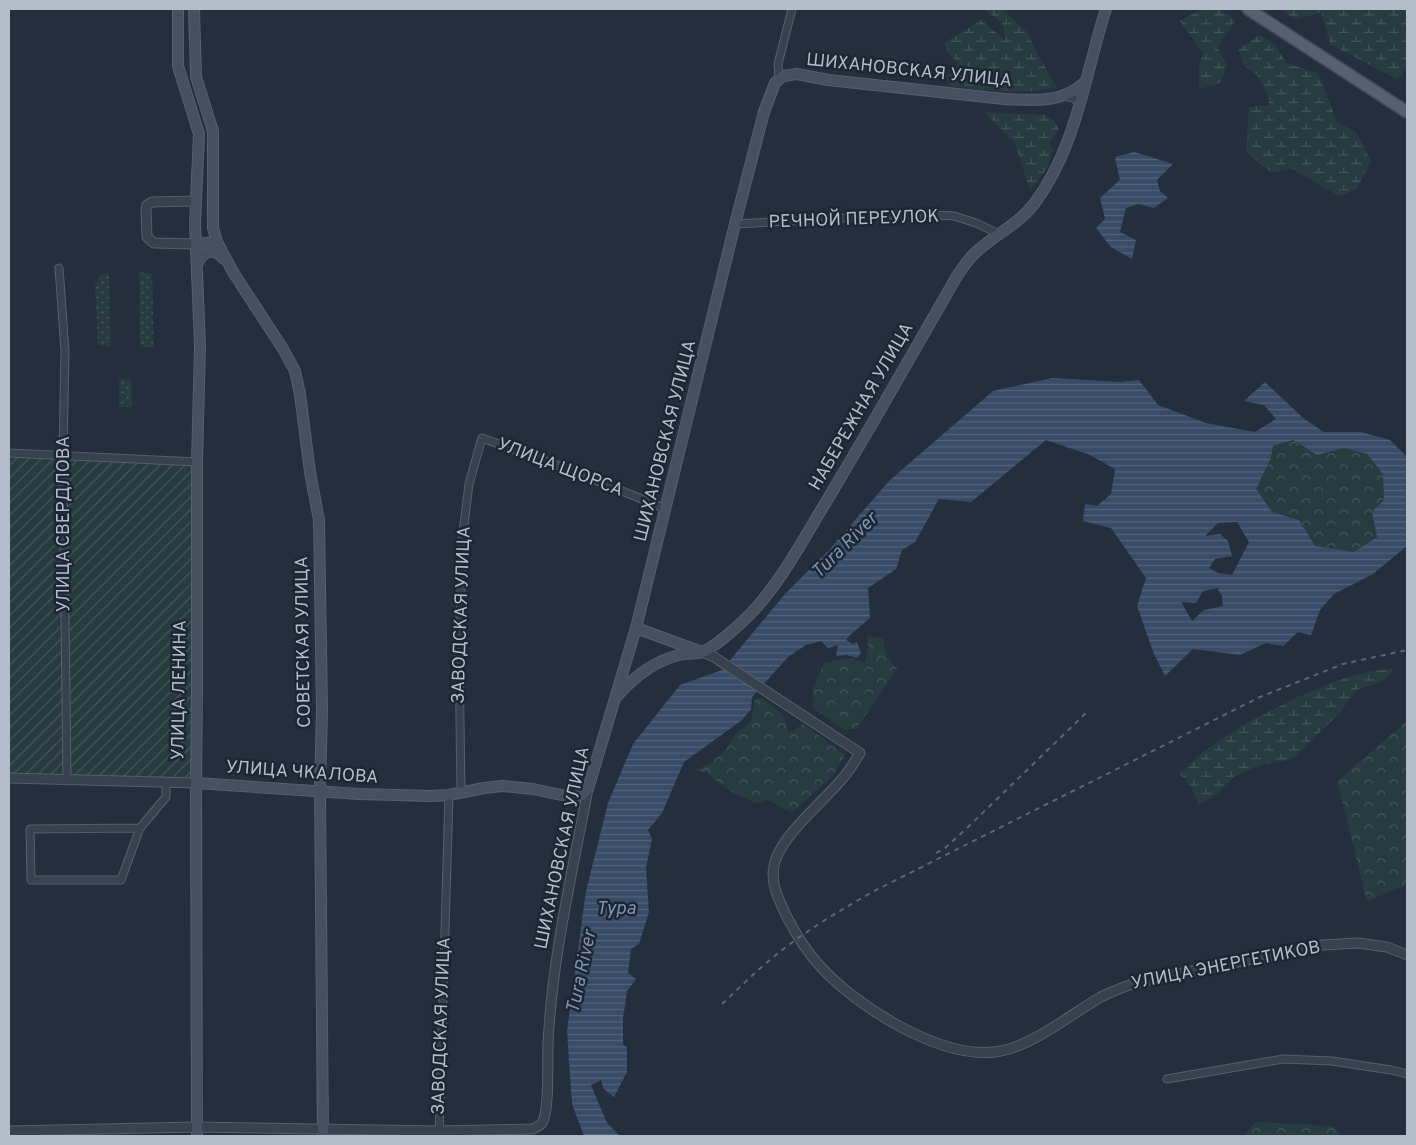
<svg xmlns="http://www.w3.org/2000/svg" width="1416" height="1145" font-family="Overpass,sans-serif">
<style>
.grass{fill:url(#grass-dots)}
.forest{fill:url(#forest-crowns)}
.wetland{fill:url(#wetland-marsh)}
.garden{fill:url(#garden-furrows)}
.water{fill:url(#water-rules);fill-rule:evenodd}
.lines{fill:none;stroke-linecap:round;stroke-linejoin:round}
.minor-casing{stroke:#565f6c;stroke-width:9}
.tertiary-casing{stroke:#565f6c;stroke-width:11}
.secondary-casing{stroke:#565f6c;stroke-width:12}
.primary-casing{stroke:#414a57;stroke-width:14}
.minor{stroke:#38414e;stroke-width:7}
.tertiary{stroke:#38414e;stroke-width:9}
.secondary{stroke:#465061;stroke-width:10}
.primary{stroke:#56606e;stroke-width:11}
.rail{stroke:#5a6575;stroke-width:2;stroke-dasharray:5 5;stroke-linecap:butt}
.labels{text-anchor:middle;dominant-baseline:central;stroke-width:5;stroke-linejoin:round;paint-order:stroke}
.street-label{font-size:18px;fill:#b4bcc9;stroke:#1d2633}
.water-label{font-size:19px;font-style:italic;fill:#7c92b1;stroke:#1d2633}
</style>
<defs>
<pattern id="grass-dots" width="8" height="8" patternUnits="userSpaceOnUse" patternTransform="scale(1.25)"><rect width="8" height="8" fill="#263c3f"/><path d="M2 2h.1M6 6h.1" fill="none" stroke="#435659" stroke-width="1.8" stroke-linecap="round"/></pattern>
<pattern id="forest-crowns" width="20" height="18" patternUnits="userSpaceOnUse" patternTransform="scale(1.25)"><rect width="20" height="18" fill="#263c3f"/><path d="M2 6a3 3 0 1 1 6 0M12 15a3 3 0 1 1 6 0" fill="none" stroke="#435659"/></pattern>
<pattern id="wetland-marsh" width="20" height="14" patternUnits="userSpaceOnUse" patternTransform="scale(1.25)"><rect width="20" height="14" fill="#263c3f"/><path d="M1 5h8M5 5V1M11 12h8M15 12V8" fill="none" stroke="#435659"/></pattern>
<pattern id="garden-furrows" width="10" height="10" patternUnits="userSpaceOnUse" patternTransform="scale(1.25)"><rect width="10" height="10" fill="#263c3f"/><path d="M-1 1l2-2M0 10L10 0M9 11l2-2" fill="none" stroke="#435659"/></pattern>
<pattern id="water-rules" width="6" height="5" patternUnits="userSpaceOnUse" patternTransform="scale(1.25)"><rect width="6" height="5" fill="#394c67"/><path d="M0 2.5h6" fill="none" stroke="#53647b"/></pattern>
</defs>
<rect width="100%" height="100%" fill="#242f3e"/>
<g class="grass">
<path d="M 139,272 L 152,274 L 154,347 L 140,347 Z"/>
<path d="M 101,274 L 109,274 L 111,347 L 98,345 L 95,285 Z"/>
<path d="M 119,379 L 131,379 L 132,407 L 119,407 Z"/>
</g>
<g class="forest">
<path d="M 1293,440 L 1317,455 L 1344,448 L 1367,454 L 1383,474 L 1384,500 L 1372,512 L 1377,536 L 1354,552 L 1315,546 L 1299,520 L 1272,512 L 1256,490 L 1271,458 L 1274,446 Z"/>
<path d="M 867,635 L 883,639 L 887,657 L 897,669 L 856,729 L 844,729 L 813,708 L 813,688 L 824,663 L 849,658 L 865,663 L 868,647 Z"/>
<path d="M 761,698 L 783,714 L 789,733 L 803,724 L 845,755 L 834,774 L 792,813 L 767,800 L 757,804 L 725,788 L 707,773 L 695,770 L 710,764 L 724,751 L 736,734 L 751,721 L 755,699 Z"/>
<path d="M 1407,721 L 1407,885 L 1367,901 L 1337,781 Z"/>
<path d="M 1256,1122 L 1333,1126 L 1342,1136 L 1243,1136 Z"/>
</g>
<g class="wetland">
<path d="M 984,9 L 1002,9 L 1027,32 L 1038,55 L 1057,88 C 1021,95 986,90 950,86 L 944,74 L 954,74 L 958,64 L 948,52 L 944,43 L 981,20 L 1006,41 L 1003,24 Z"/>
<path d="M 1202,9 L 1218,9 L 1236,20 L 1217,47 L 1227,66 L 1220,83 L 1199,89 L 1199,66 L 1203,54 L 1180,21 Z"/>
<path d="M 1281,9 L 1407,9 L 1407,66 L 1398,80 L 1330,44 L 1321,12 L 1296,20 Z"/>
<path d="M 1259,35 L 1275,44 L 1286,63 L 1318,73 L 1337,122 L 1357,133 L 1371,161 L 1357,189 L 1339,196 L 1293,169 L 1271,172 L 1246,152 L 1249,107 L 1269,105 L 1269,98 L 1257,75 L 1245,66 L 1238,50 Z"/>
<path d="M 984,112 L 1045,115 L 1053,120 L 1059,129 L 1049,144 L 1053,150 L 1048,167 L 1030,191 L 1015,143 Z"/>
<path d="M 1391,669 L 1392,671 L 1383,681 L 1358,689 L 1348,701 L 1340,713 L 1292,759 L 1262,765 L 1235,776 L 1218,793 L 1199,805 L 1191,787 L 1180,774 C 1209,742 1246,723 1284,704 C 1318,688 1353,671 1391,669 Z"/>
</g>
<path class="garden" d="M 9,453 L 197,462 L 196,783 L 9,778 Z"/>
<g class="water">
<path d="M 1134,152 L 1173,164 L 1157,180 L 1160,191 L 1168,198 L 1154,208 L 1138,204 L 1126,208 L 1120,232 L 1136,240 L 1132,259 L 1111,247 L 1096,228 L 1105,219 L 1100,198 L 1120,180 L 1115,157 Z"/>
<path d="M 1052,378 L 1121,382 L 1139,380 L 1158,405 L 1206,423 L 1255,432 L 1276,419 L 1264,405 L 1244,401 L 1265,382 L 1303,418 L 1324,432 L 1361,432 L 1390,440 L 1407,457 L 1407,546 L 1373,574 L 1334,594 L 1320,610 L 1311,635 L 1298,632 L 1283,646 L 1266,643 L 1240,655 L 1193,649 L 1165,676 L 1154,654 L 1137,606 L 1146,578 L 1111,528 L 1083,521 L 1085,504 L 1097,506 L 1111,494 L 1115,469 L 1090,455 L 1046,440 L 971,502 L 939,499 L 915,542 L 902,550 L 896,569 L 868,588 L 870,618 L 850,635 L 846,640 L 853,644 L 857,642 L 861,653 L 857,658 L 847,655 L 836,656 L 838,645 L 828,648 L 821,641 L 806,645 L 788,657 L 752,697 L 751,709 L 742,720 L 684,762 L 662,813 L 648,830 L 652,839 L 646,868 L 649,912 L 639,944 L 631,949 L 628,973 L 636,979 L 627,991 L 623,1018 L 623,1045 L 627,1047 L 627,1072 L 614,1097 L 603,1088 L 601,1080 L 591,1085 L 607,1123 L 620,1136 L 584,1136 L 572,1104 L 567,1031 L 586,891 L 608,803 L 633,744 L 680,685 L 722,670 L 785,594 L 829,550 L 890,480 L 993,391 ZM 1293,440 L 1317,455 L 1344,448 L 1367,454 L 1383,474 L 1384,500 L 1372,512 L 1377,537 L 1354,552 L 1315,546 L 1299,520 L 1272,512 L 1256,489 L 1271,458 L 1273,446 ZM 1237,522 L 1249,542 L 1232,575 L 1218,573 L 1209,568 L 1215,559 L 1232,556 L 1228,541 L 1220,534 L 1205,536 L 1218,523 ZM 1217,588 L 1222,596 L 1223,606 L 1204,610 L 1192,621 L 1181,602 L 1196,603 L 1203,591 Z"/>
</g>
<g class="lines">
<g class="minor-casing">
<g id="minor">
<path d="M 779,78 L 778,64 L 792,9"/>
<path d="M 1064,96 L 1073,98 L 1080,102"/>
<path d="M 735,224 L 917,214 L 954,216 L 976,223 L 999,234"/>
<path d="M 59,268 L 65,351 L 63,455 L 67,781"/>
<path d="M 9,453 L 197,462"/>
<path d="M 461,793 L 459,649 L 463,533 L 469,484 L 482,438 L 568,469 L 666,509"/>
<path d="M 140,828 L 121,880 L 31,880 L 30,829 L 140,828 L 166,797 L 166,783"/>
<path d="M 1167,1079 L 1283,1059 L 1332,1061 L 1391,1070 L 1407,1074"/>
<path d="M 439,1136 L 449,795"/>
</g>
</g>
<g class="tertiary-casing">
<g id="tertiary">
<path d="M 196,201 L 152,202 L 147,205 L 146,209 L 147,237 L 154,243 L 196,244"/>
<path d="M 702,652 L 714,657 L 860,753 C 855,761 850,770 843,778 C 825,800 778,838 774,866 C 770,885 780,902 788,919 C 797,936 807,952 820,966 C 856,1006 938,1058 994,1052 C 1029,1049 1071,1014 1101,997 C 1115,990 1128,985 1143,981 L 1322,945 L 1358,943 L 1387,947 L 1407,955"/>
<path d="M 9,778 L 196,783"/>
<path d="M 9,1131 L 197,1127 L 439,1131 L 533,1129 C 536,1127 540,1126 542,1123 C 550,1111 547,1061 548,1044 C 552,958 572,874 588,789"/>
</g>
</g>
<g class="secondary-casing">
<g id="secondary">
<path d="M 178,9 L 178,66 L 199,134 L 195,224 L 200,346 L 197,462 L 197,697 L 196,783 L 197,1136"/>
<path d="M 194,9 L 196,77 L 213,131 L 213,228 L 217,242 L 233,272 L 283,349 L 295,371 L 300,394 L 310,472 L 319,520 L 322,710 L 320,790 L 323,1136"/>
<path d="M 196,244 L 217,242"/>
<path d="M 197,264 C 205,249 213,248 224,259"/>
<path d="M 636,628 L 699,651"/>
<path d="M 617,696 C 635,676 655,660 683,654 C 689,653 696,654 702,652 C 716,647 744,621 755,609 C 783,578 804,538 826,502 C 871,427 914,351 957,276 C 962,269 967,261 973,255 C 992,236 1018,225 1034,204 C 1077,147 1085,74 1106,9"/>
<path d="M 196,783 L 359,794 L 431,796 L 449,795 L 484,788 L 502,786 L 533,789 L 571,797 L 582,795 L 588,789 L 636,628 L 735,224 L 764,112 L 775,83 L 783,76 L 797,74 L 828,80 L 1004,99 C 1034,100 1062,104 1085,82"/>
</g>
</g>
<g class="primary-casing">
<path id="primary" d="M 1248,9 L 1407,112"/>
</g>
<use href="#minor" class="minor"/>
<use href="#tertiary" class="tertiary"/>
<use href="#secondary" class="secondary"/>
<use href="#primary" class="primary"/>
<g class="rail">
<path d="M 936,853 L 945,848 L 967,828 L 1087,712"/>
<path d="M 722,1004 C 736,991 750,977 764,965 C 798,935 837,912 876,890 L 1260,697 L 1343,664 L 1407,650"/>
</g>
</g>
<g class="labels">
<g class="street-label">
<text transform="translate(909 71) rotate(6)">ШИХАНОВСКАЯ УЛИЦА</text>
<text transform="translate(854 220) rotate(-2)">РЕЧНОЙ ПЕРЕУЛОК</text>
<text transform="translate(862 407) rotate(-60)">НАБЕРЕЖНАЯ УЛИЦА</text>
<text transform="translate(666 441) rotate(-76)">ШИХАНОВСКАЯ УЛИЦА</text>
<text transform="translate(560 468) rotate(21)">УЛИЦА ЩОРСА</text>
<text transform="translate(64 524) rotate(-90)">УЛИЦА СВЕРДЛОВА</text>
<text transform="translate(462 615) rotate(-88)">ЗАВОДСКАЯ УЛИЦА</text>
<text transform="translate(304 642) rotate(-91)">СОВЕТСКАЯ УЛИЦА</text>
<text transform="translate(180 690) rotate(-89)">УЛИЦА ЛЕНИНА</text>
<text transform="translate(302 773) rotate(4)">УЛИЦА ЧКАЛОВА</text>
<text transform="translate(563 848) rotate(-78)">ШИХАНОВСКАЯ УЛИЦА</text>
<text transform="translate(1226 966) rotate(-11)">УЛИЦА ЭНЕРГЕТИКОВ</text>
<text transform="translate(442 1026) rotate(-88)">ЗАВОДСКАЯ УЛИЦА</text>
</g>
<g class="water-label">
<text transform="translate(845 546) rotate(-45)">Tura River</text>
<text x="616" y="909">Тура</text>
<text transform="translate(582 972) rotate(-78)">Tura River</text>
</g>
</g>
<rect width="1416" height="1145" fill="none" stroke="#b4bcc9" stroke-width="20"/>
</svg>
